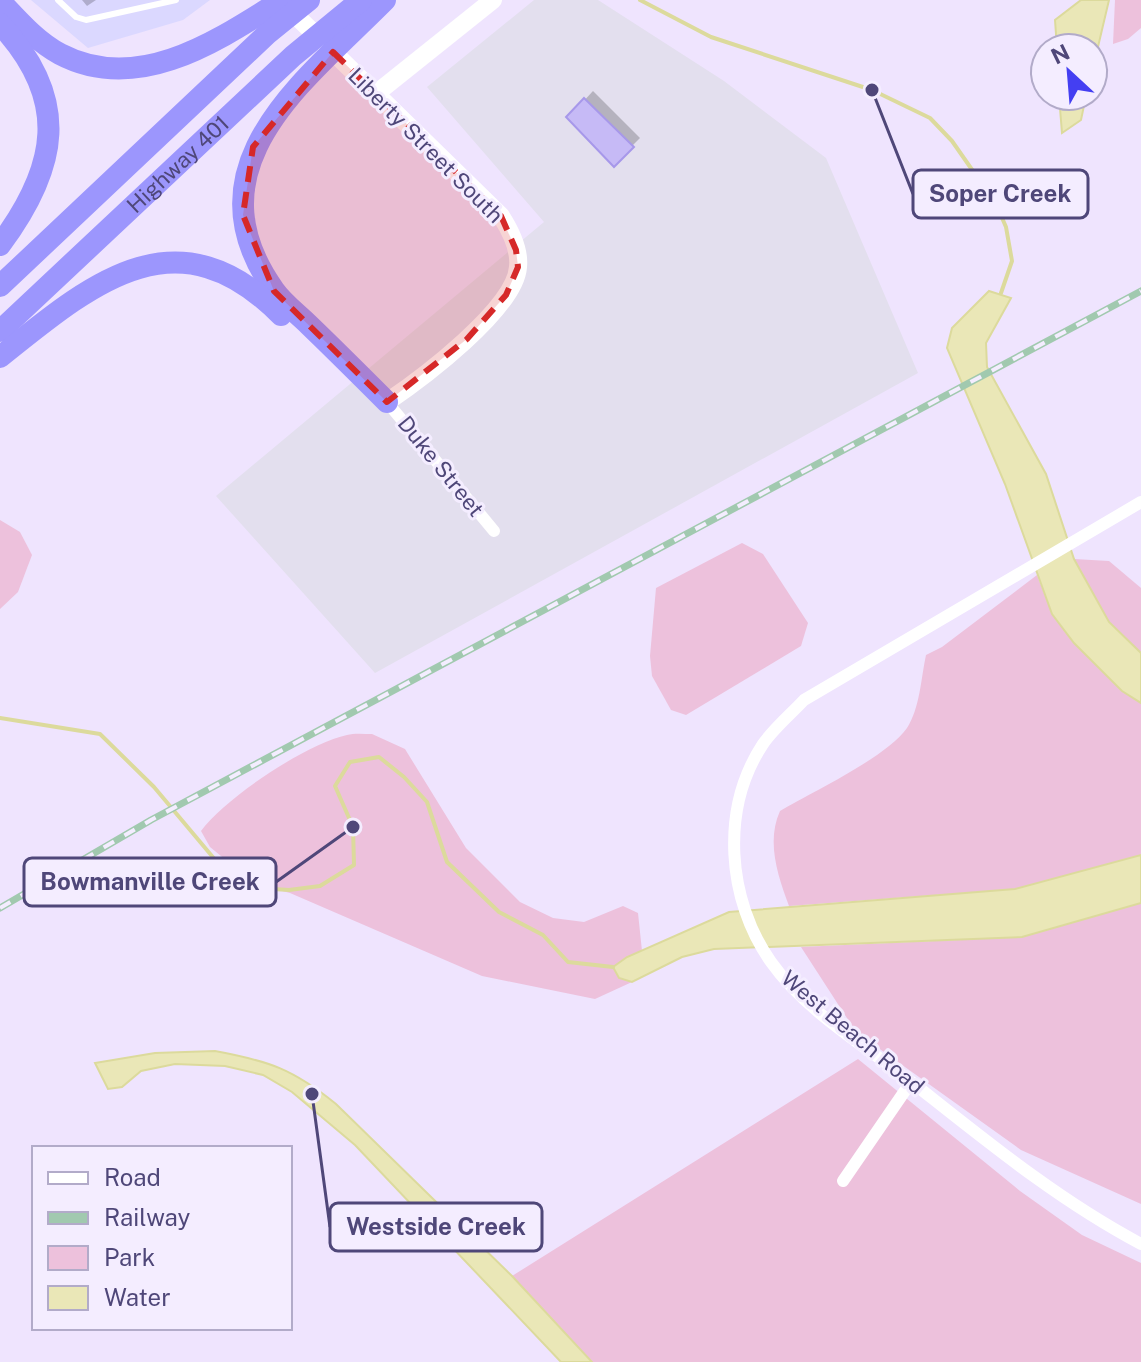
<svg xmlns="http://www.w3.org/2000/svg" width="1141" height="1362" font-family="'Public Sans',sans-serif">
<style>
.commercial{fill:#dbd8ff}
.industrial{fill:#e3dfee}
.green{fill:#edc1dc}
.water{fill:#eae7b7;stroke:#dcda9c;stroke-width:2}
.shadow{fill:#0003}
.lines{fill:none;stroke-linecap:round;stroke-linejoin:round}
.stream{stroke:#dcda9c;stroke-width:4}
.building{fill:#c6baf6;stroke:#a798ea;stroke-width:2}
.lane{stroke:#fff;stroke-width:6}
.street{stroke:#fff;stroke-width:12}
.secondary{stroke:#fff;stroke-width:18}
.highway{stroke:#9c96fd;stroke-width:22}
.rail-casing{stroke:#a1c9af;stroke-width:7}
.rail{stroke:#f4edff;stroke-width:4;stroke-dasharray:12;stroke-linecap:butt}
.marked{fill:#d62828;fill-opacity:0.2;stroke:#d62828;stroke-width:6;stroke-dasharray:16 10;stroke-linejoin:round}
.labels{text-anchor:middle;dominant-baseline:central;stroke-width:6;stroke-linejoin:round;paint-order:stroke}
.street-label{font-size:22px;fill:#4f4779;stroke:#f4edff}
.leader{fill:none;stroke:#4f4779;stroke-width:3}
.callout-dot{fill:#4f4779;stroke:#f4edff;stroke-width:3}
.callout{fill:#f4edff;stroke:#4f4779;stroke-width:3}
.callout-label{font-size:24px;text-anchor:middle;font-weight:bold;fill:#4f4779}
</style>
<rect width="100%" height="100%" fill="#efe4fe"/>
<path class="commercial" d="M 31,0 L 210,0 L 183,20 L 88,48 Z"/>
<path class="industrial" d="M 534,0 L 598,0 L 724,81 L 826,158 L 918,373 L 375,673 L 216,496 L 544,222 L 427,87 Z"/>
<g class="green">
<path d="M 1115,0 L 1141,0 L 1141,28 L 1128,39 L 1113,44 Z"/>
<path d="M 0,520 L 20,532 L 32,555 L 18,592 L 0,609 Z"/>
<path d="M 742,543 L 763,554 L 808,623 L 801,646 L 686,715 L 671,710 L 652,676 L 650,656 L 656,588 Z"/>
<path d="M 1074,559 L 1109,561 L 1141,588 L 1141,653 L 1109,622 Z"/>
<path d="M 1037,575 L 1052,614 L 1122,691 L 1141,703 L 1141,855 L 1015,889 L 789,906 C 778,876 766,842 780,811 C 812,792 887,757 907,728 C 920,708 921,678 926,655 L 942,647 Z"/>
<path d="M 372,734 L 405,749 L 466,848 L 520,902 L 553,918 L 584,922 L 623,906 L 638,913 L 642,951 L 627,957 L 619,978 L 632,982 L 595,999 L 482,976 L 290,893 L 255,884 L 210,847 L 201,831 C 225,798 306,744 347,735 C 354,733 364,734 372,734 Z"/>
<path d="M 1141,903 L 1141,1204 L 1021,1150 L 856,1032 L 801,947 L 1022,937 Z"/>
<path d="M 858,1059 L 1020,1191 L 1082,1235 L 1141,1263 L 1141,1362 L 592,1362 L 512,1276 Z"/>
</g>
<g class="water">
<path d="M 1081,0 L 1109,0 L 1093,68 L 1093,48 L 1057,48 L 1055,20 Z"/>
<path d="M 1059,96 L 1086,96 L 1081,120 L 1062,133 Z"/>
<path d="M 989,291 L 1011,298 L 986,343 L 987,367 L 1046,474 L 1074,559 L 1109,622 L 1141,653 L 1141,703 L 1122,691 L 1074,643 L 1052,614 L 1005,484 L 947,348 L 952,328 Z"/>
<path d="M 1141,855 L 1141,903 L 1022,937 L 714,949 L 682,957 L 632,982 L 619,978 L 613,967 L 627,957 L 729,912 L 1015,889 Z"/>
<path d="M 215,1051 C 269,1061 293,1069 336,1104 L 512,1276 L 592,1362 L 561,1362 L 355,1145 L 292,1092 L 263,1075 L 225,1066 L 175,1064 L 141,1071 L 122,1087 L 108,1089 L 95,1063 L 155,1053 Z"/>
</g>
<g class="shadow">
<path d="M 82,0 L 96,0 L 87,6 Z"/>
<path d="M 593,91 L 640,138 L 614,164 L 569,117 Z"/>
</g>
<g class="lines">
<g class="stream">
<path d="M 640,0 L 711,37 L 872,90 L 930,118 L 952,141 L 996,204 L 1006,227 L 1012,261 L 1001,293"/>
<path d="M 0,718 L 100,734 L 154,787 L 227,874 L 258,888 L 289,890 L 320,886 L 354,865 L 353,827 L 335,786 L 350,762 L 379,757 L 404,777 L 427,802 L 447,862 L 499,912 L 543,935 L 568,962 L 613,967"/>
</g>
</g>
<path class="building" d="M 584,98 L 634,147 L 614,167 L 566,117 Z"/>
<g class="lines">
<path class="lane" d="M 58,0 L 76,17 L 86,20 L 176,0"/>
<g class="street">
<path d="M 387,402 L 494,531"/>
<path d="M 1141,502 L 804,700 C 791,714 774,728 763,744 C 720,809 727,900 771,962 C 807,1013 870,1049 918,1087 C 990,1144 1060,1201 1141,1244"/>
<path d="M 843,1181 L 911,1082"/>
</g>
<g class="secondary">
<path d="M 285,5 L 501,216 C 510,230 520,249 518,267 C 515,309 421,379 387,402"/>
<path d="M 378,92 L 493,0"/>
</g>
<g class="highway">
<path d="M 385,0 C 305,81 186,166 274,290 C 283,303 298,314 309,325 C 335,350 361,376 387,402"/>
<path d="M 0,1 C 18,20 36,41 60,54 C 138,95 217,41 282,0"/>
<path d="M 0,24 C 71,100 58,167 0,245"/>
<path d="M 0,286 L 267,34 L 309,0"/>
<path id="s1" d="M 0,331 L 293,56 L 361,0"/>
<path d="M 0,357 C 92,283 177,210 281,315"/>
</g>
<g class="rail-casing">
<path id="rail" d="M 0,908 L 151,820 L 1141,291"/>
</g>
<use href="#rail" class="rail"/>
</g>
<path class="marked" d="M 333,52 L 501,216 L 516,250 L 518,267 L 506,295 L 467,339 L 387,402 L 274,291 L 243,215 L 253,147 Z"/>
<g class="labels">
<g class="street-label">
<text transform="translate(426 145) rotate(45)">Liberty Street South</text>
<text stroke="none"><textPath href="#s1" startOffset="244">Highway 401</textPath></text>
<text transform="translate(441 466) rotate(51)">Duke Street</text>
<text transform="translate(853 1032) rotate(40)">West Beach Road</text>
</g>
</g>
<path class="leader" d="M872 90L913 194M353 827L276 882M312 1094L330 1227"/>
<g class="callout-dot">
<circle cx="872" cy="90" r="8"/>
<circle cx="353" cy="827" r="8"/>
<circle cx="312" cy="1094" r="8"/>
</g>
<g class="callout">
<rect x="913" y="170" width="175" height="48" rx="8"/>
<rect x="24" y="858" width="252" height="48" rx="8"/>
<rect x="330" y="1203" width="212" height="48" rx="8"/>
</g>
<g class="callout-label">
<text x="1000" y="202">Soper Creek</text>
<text x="150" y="890">Bowmanville Creek</text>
<text x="436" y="1235">Westside Creek</text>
</g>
<rect x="32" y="1146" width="260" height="184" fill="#f4edff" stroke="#b2abc9" stroke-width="2"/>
<rect x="48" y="1172" width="40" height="12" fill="#ffffff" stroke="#b2abc9" stroke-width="2"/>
<text x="104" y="1186" font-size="24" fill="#4f4779">Road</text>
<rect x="48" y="1212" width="40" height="12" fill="#a1c9af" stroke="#b2abc9" stroke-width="2"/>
<text x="104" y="1226" font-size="24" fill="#4f4779">Railway</text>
<rect x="48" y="1246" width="40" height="24" fill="#edc1dc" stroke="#b2abc9" stroke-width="2"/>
<text x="104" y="1266" font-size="24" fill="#4f4779">Park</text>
<rect x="48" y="1286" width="40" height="24" fill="#eae7b7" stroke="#b2abc9" stroke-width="2"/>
<text x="104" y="1306" font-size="24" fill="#4f4779">Water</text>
<g transform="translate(1069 72) rotate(334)"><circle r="38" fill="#f4edff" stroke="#b2abc9" stroke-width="2"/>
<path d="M0-6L14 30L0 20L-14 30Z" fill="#443ff2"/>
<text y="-12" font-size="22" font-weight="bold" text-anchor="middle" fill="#4f4779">N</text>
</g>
</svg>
